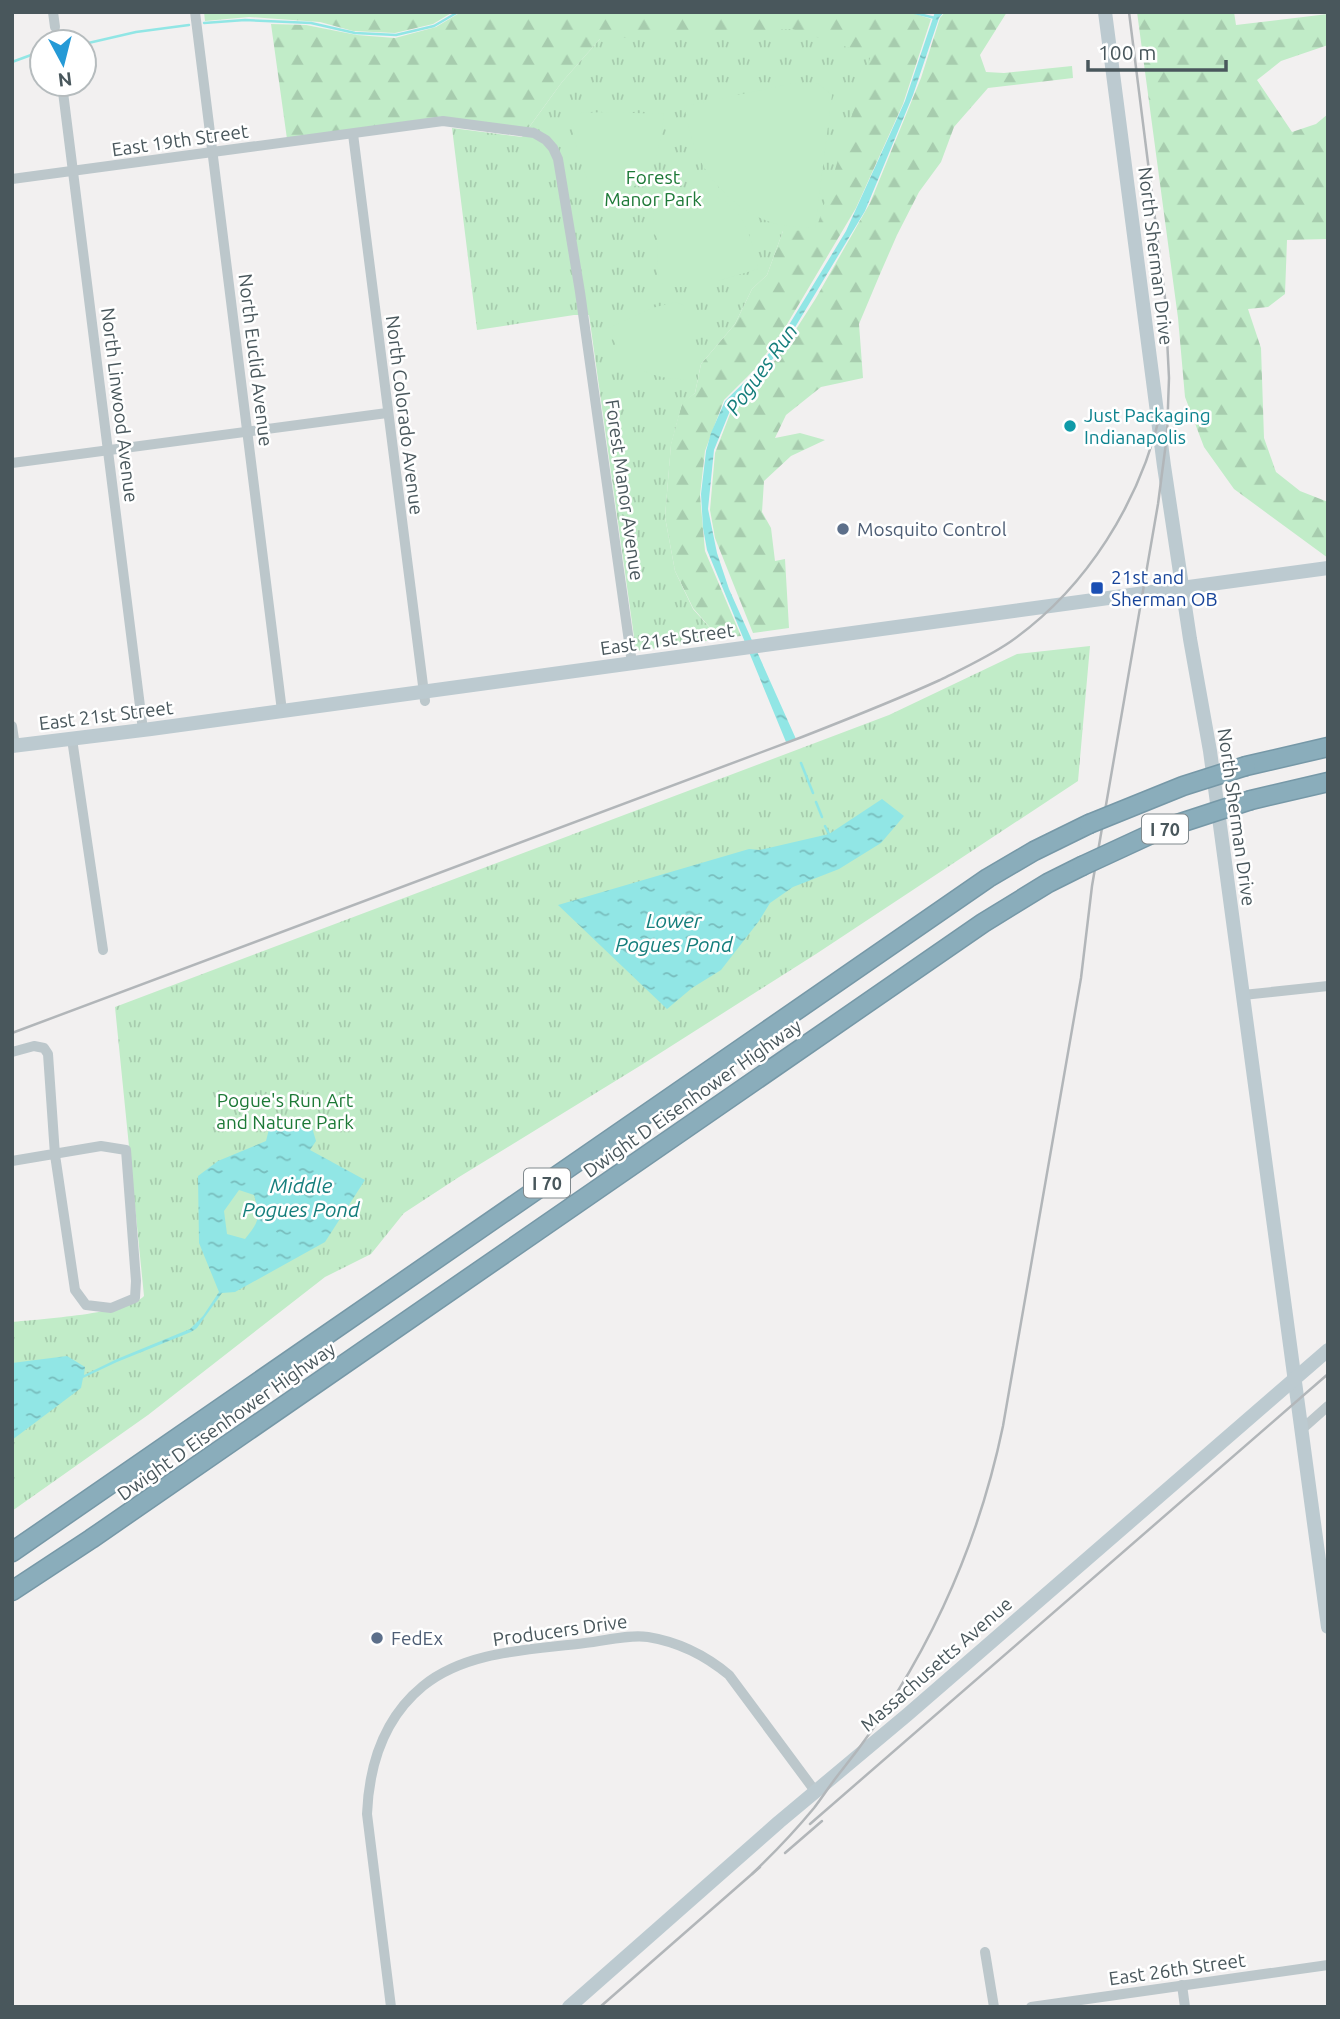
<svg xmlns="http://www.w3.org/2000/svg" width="1340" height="2019" font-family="Ubuntu,sans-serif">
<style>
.forest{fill:url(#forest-firs)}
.park{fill:url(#park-tufts)}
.garden{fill:#c1ecc8}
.water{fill:url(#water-ripples);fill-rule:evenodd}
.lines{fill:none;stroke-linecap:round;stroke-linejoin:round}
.stream{stroke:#91e6e5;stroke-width:2.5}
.highway-casing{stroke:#7698a7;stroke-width:21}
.street{stroke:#bcc7cb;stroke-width:10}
.secondary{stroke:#bccad0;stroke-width:14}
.highway{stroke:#8aadbb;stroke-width:18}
.rail{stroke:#b2b6b9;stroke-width:2.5}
.highway-bridge-casing{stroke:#7698a7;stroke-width:21;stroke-linecap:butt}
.highway-bridge{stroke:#8aadbb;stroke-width:18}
.culture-dot{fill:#0f9aa8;stroke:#fff;stroke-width:2.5}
.service-dot{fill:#5c6f8a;stroke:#fff;stroke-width:2.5}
.transit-dot{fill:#1a4fb4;stroke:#fff;stroke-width:2.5}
.labels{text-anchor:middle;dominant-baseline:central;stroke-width:5;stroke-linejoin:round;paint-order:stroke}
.shield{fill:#fff;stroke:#80898d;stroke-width:2}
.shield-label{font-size:18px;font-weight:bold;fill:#49575c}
.street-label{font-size:19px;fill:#49575c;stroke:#fff}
.park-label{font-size:19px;fill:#1d7937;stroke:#fff}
.culture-label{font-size:19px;fill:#0d838f;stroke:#fff;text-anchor:start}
.service-label{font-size:19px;fill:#4e5e75;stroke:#fff;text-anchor:start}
.transit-label{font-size:19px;fill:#164399;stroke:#fff;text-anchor:start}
.water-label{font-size:21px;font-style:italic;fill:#157e7c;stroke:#fff}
</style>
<defs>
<pattern id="forest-firs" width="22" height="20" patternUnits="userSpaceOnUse" patternTransform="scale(1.75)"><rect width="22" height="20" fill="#c1ecc8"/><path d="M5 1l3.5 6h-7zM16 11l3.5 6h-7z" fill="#a7ccae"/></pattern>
<pattern id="park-tufts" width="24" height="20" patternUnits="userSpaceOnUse" patternTransform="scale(1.75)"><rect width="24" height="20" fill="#c1ecc8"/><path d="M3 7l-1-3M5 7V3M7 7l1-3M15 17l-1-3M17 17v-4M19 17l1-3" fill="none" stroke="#a7ccae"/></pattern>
<pattern id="water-ripples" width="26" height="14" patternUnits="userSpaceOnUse" patternTransform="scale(1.75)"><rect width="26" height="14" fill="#91e6e5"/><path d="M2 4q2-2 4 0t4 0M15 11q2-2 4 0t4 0" fill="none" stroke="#78bdbd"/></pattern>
</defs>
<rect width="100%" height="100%" fill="#f2f0f0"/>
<g class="forest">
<path d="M 204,12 L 453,12 L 433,24 L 395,33 L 353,31 L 320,22 L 249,17 L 205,21 Z"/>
<path d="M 461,12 L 909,12 L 931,19 L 903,104 L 856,208 L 783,331 L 754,370 L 724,400 L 705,451 L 700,495 L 705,551 L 741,636 L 719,638 L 693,608 L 675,571 L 665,517 L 671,444 L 682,403 L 695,393 L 701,364 L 735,324 L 752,289 L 767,275 L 783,231 L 600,39 L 562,82 L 527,130 L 450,118 L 287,139 L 271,24 L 306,25 L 357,35 L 395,38 L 436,27 Z"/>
<path d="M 945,12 L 1007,12 L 980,55 L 986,72 L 1004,73 L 1072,66 L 1073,78 L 988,88 L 954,127 L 941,162 L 919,192 L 897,235 L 880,274 L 859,324 L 863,378 L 821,387 L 786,415 L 775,438 L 800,433 L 825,440 L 791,456 L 764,481 L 762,512 L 771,528 L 775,561 L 785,559 L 789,628 L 753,633 L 715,538 L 710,510 L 715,453 L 733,406 L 767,371 L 784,348 L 816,298 L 870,203 L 921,78 L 940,18 Z"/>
<path d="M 1137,12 L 1234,12 L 1236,25 L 1328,14 L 1328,45 L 1281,61 L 1257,80 L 1292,132 L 1316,124 L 1328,114 L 1328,239 L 1287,240 L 1285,294 L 1268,307 L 1248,309 L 1261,348 L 1264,438 L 1276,472 L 1300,491 L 1328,502 L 1328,558 L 1234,489 L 1204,447 L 1185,397 L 1178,318 Z"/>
</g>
<g class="park">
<path d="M 792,29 L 871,55 L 816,230 L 783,231 L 767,275 L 752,289 L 735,324 L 701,364 L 695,393 L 682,404 L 671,445 L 665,517 L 675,571 L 693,609 L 720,639 L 636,651 L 589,315 L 574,315 L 477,330 L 452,128 L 522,137 L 562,82 L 600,39 Z"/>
<path d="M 1090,646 L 1078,781 L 816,954 L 643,1064 L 459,1177 L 404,1213 L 371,1254 L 325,1277 L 148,1415 L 12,1511 L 12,1322 C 40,1319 127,1314 144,1296 L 115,1007 L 889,715 L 1017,654 Z"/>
</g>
<g class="garden">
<path d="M 817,83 L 832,95 L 815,228 C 803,227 790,227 777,224 C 739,214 705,181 693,143 C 689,131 687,118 684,106 L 790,84 Z"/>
<path d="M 606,112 L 664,114 C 662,134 657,169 641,182 C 628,191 610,197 595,204 L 575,142 L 573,124 L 581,113 Z"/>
<path d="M 671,186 C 731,193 747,210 758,269 L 718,281 L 712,278 L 685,287 L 666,287 L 663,285 L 658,274 L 657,238 L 653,231 L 654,193 L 656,190 Z"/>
<path d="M 676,302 L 683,305 L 696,354 L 696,379 C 648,381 631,369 606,329 L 652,308 Z"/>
</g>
<g class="water">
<path d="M 935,12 L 944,12 L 939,18 L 913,95 L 865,211 L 788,339 L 758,378 L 734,401 L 714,450 L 708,509 L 717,553 L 729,589 L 796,739 L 786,742 L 707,550 L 703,528 L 701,494 L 706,451 L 711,433 L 725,401 L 755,372 L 784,333 L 846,231 L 905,101 Z"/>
<path d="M 882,799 L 904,816 L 881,843 L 839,869 L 793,887 L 770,903 L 759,921 L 721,970 L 692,988 L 667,1009 L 558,905 L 749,849 L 760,850 L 829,834 Z"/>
<path d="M 272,1117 L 311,1124 L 316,1141 L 310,1150 L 365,1180 L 325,1242 L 235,1292 L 222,1293 L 197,1328 L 191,1332 L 117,1362 L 83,1378 L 81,1388 L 12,1440 L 12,1363 L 67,1356 L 85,1367 L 84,1375 L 117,1359 L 190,1329 L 203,1316 L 219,1292 L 199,1243 L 198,1176 L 218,1161 L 266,1141 ZM 239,1190 L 254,1195 C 261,1217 259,1222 245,1239 L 227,1234 L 224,1211 Z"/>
</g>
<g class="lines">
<g class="stream">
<path d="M 911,12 L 935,18"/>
<path d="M 204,23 L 245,20 L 311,23 L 355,33 L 396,35 L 434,26 L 458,12"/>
<path d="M 84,44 L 136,32 L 189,25"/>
<path d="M 12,62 L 42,51"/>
<path d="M 801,763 L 813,793"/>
<path d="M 816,802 L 822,817"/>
<path d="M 825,826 L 829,834"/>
</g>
<g class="highway-casing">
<g id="highway">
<path d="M 1246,766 L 1328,747"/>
<path d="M 1251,800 L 1328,782"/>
<path d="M 12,1552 L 988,878 L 1034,851 L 1089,824"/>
<path d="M 12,1591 L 91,1539 L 983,923 L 1048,883 L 1082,866"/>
</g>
</g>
<g class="street">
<path d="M 53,12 L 55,27"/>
<path d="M 195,12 L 282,711"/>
<path d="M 62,84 L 143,730"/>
<path d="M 353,134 L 425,701"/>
<path d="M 12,179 L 443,121 L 534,133 L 546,140 L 553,148 L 558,159 L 580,292 L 632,663"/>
<path d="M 12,463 L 387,413"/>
<path d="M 12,726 L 15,746"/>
<path d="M 72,739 L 103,950"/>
<path d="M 1243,995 L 1328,986"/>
<path d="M 12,1052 L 34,1046 L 44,1048 L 48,1054 L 55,1155 L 75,1290 L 86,1305 L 111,1308 L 135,1298 L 136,1281 L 126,1150 L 101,1146 L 12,1161"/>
<path d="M 1301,1430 L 1328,1406"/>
<path d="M 985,1952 L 994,2007"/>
<path d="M 1182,1985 L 1185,2007"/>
<path d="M 391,2007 L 367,1814 C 369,1766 384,1718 423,1686 C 467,1650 532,1650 585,1643 C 605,1641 629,1634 648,1637 C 679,1642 705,1655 729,1675 L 815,1791"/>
<path d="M 1031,2007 L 1328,1965"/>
</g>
<g class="secondary">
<path d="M 1105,12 L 1164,466 L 1190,639 L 1210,751 L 1328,1627"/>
<path d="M 12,746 L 151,729 L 1328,568"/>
<path d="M 569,2007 L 779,1822 L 907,1715 L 1328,1350"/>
</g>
<use href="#highway" class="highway"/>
<g class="rail">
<path d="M 12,1033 L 802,737 C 848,719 894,701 940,680 C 964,668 988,657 1010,642 C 1087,588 1140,502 1161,411"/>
<path d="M 810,1824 L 1328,1374"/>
<path d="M 785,1853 L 822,1821"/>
<path d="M 752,1874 C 774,1853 795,1831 814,1808 C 824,1795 832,1782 842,1770 C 923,1669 977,1551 1003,1426 L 1081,978 L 1092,886 L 1158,504 L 1167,435 L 1169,378 L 1165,298 L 1129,12"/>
<path d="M 600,2007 L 760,1867"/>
</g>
<g class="highway-bridge-casing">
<g id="highway-bridge">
<path d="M 1089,824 L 1183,786 L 1246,766"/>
<path d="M 1082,866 L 1162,829 L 1251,800"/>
</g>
</g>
<use href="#highway-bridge" class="highway-bridge"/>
</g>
<circle class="culture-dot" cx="1070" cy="426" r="7"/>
<g class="service-dot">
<circle cx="843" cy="529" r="7"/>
<circle cx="377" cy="1638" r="7"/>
</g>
<rect class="transit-dot" x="1090" y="581" width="14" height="14" rx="3.5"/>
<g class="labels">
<g class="shield">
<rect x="1142" y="814.5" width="46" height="29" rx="5"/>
<rect x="524" y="1168.5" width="46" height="29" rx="5"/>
</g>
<g class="shield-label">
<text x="1165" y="829">I 70</text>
<text x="547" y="1183">I 70</text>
</g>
<g class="street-label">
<text transform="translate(180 140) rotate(-8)">East 19th Street</text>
<text transform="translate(1156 256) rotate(83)">North Sherman Drive</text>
<text transform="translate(256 360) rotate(83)">North Euclid Avenue</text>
<text transform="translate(120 405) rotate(83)">North Linwood Avenue</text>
<text transform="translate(405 415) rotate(83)">North Colorado Avenue</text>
<text transform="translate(625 490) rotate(82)">Forest Manor Avenue</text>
<text transform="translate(667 639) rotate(-8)">East 21st Street</text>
<text transform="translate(106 715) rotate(-7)">East 21st Street</text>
<text transform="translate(1237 817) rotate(82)">North Sherman Drive</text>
<text transform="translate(692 1098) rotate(-35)">Dwight D Eisenhower Highway</text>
<text transform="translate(226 1421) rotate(-35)">Dwight D Eisenhower Highway</text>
<text transform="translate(560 1630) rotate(-8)">Producers Drive</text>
<text transform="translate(936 1664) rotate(-41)">Massachusetts Avenue</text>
<text transform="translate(1177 1969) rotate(-8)">East 26th Street</text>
</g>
<g class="park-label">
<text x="653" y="177">Forest<tspan x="653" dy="22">Manor Park</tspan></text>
<text x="285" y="1100">Pogue's Run Art<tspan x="285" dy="22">and Nature Park</tspan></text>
</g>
<g class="culture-label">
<text x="1084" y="415">Just Packaging<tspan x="1084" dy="22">Indianapolis</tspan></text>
</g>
<g class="service-label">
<text x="857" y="529">Mosquito Control</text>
<text x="391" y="1638">FedEx</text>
</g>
<g class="transit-label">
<text x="1111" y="577">21st and<tspan x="1111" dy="22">Sherman OB</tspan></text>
</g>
<g class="water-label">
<text transform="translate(761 369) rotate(-54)">Pogues Run</text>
<text x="674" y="920">Lower<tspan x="674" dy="24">Pogues Pond</tspan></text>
<text x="301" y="1185">Middle<tspan x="301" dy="24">Pogues Pond</tspan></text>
</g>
</g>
<rect width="1340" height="2019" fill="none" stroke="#49575c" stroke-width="28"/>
<g transform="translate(63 63) rotate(173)"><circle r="33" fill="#ffffff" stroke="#b6bcbe" stroke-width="2"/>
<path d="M0-5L12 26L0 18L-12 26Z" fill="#259ad6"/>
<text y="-10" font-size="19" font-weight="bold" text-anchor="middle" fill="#49575c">N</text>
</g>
<path d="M1088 60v10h138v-10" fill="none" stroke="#49575c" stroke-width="3.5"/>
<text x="1098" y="60" font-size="21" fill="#49575c" stroke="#ffffff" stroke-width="5" paint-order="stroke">100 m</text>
</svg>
